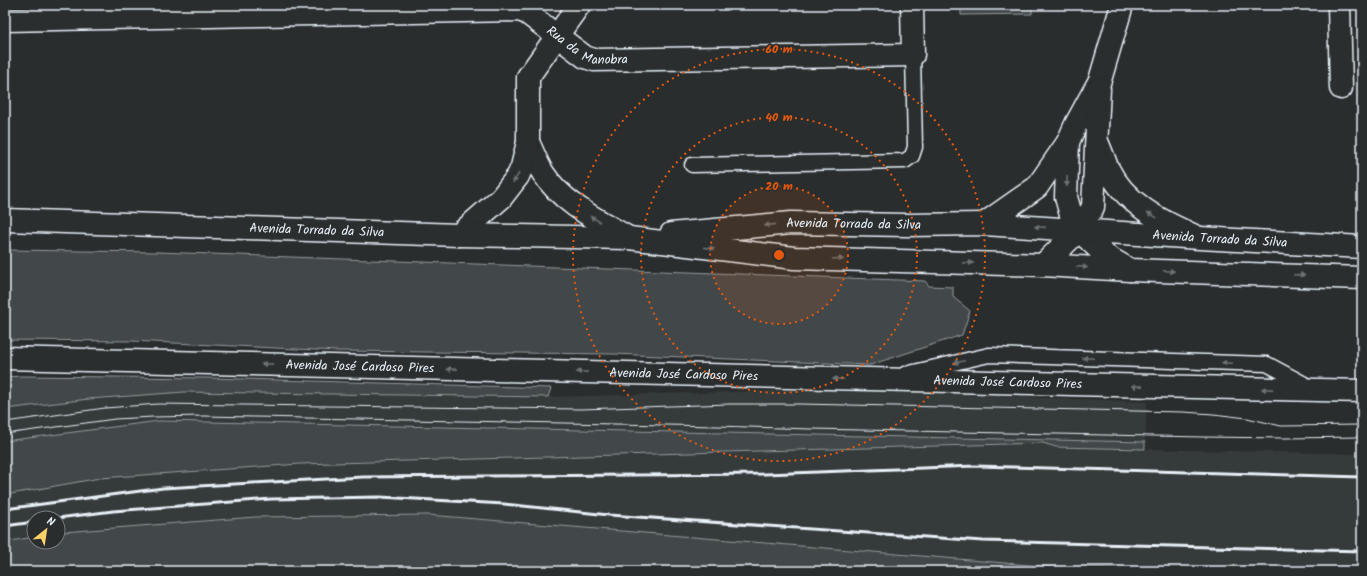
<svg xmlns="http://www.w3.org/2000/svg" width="1367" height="576" font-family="Kalam,sans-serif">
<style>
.built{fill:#363a3b}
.green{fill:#424648;stroke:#959ca0}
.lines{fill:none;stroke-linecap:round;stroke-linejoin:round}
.service-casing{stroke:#e8f1f8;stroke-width:17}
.minor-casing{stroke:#e8f1f8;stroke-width:25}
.tertiary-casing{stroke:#e8f1f8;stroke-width:25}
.secondary-casing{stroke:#e8f1f8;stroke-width:25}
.service{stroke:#2a2d2e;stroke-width:14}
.minor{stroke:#2a2d2e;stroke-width:22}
.tertiary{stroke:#2a2d2e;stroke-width:22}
.secondary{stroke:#2a2d2e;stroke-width:22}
.tram{stroke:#e8f1f8;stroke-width:1}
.rail{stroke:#e8f1f8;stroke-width:3}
.oneway{fill:#6c7275}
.ring{fill:none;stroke:#e8590c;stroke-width:2;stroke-dasharray:2 4}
.labels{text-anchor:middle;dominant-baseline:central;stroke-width:3;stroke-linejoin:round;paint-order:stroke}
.street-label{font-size:13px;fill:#e8f1f8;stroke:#2a2d2e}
.centre{fill:#e8590c;stroke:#2a2d2e;stroke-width:2}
.ring-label{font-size:12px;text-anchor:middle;font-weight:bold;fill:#e8590c;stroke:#2a2d2e;stroke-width:3;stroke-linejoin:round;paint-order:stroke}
</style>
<rect width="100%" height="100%" fill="#2a2d2e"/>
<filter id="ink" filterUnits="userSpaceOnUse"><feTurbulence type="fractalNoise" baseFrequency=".025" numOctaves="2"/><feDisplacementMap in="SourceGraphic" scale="8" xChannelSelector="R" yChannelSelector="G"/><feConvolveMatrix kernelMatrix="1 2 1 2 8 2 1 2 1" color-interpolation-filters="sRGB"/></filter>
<g filter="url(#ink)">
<g class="built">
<path d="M 841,389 L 1147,402 L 1145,442 L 159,421 L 5,441 L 5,409 L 89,399 L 184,392 L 548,397 Z"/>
<path d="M 1044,443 L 1056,447 L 1362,454 L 1362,571 L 1250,571 L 1053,567 L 429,515 L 254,517 L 58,533 L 58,518 L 34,518 L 34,537 L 5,542 L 5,495 L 100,478 L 300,464 Z"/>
</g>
<g class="green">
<path d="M 961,5 L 1032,5 L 1032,14 L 961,15 Z"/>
<path d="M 5,250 L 158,252 L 925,281 L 929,286 L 953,287 L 953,297 L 970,311 L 962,335 L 870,365 L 614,354 L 337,351 L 132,341 L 5,340 Z"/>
<path d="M 22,376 L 208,378 L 551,388 L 548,397 L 184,392 L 89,399 L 5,409 L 5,377 Z"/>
<path d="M 159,421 L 1145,442 L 1145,449 L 1056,447 L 1043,443 L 300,464 L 100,478 L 5,495 L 5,441 Z"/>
<path d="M 429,515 L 1053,567 L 1183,569 L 1183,571 L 5,571 L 5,542 L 34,537 L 34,542 L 58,542 L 58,533 L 63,532 L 255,517 Z"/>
</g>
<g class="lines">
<g class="service-casing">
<g id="service">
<path d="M 692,165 L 905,161 L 912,156 L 915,147 L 913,55"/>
<path d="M 905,374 L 989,355 L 1267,364 L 1310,387"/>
</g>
</g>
<g class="minor-casing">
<g id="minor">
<path d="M 1339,5 L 1341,88"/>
<path id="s1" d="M 5,20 L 519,10 L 527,13 L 585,57 L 594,60 L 913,55 L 912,5"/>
<path d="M 528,142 C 533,152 537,164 543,173 C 563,204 598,220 629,238"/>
<path d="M 459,235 L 501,198 L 518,176 L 522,167 L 528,142 L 528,77 L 579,5"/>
<path id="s2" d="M 5,358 L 1362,391"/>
</g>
</g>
<g class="tertiary-casing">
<g id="tertiary">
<path d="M 1122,5 L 1100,80 L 1076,124 L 1068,142 L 1066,197 L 1071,215 L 1079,230 L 1106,256 L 1130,270"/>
<path d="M 1098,144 C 1101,151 1104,159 1107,167 C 1125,204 1160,221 1197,237"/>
<path d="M 984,224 L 1037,187 L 1068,142"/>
<path d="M 1043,265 L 1079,230 L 1093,207 L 1099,89"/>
</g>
</g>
<g class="secondary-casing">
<g id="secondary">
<path id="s3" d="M 5,220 L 459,235 L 629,238 L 794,258 L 1043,265 L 1130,270 L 1362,278"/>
<path id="s4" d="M 671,234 L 791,223 L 907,225 L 984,224 L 1200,238 L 1362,247"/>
</g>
</g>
<use href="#service" class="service"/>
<use href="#minor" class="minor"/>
<use href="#tertiary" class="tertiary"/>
<use href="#secondary" class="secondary"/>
<g class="tram">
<path d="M 5,422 L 105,408 L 158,404 L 581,409 L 730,404 L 800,404 L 1183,412 L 1213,414 L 1247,418 L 1281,426 L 1362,425"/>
<path d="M 5,434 L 115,419 L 153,417 L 204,416 L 717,426 L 811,429 L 1203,437 L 1285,438 L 1362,437"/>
</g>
<g class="rail">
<path d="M 5,509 L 163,488 L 363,477 L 765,474 L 975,466 L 1362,477"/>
<path d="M 58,518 L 113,511 L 271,499 L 380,497 L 504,504 L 609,515 L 983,541 L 1362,551"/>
<path d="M 5,526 L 34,522"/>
</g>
</g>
<defs><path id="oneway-solid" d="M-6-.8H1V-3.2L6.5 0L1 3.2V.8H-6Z"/></defs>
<g class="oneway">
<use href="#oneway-solid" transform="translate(516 178) rotate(123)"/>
<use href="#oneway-solid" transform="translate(1067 181) rotate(92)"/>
<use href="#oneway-solid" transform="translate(1152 215) rotate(-151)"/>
<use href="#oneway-solid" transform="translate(595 219) rotate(-150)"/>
<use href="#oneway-solid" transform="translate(770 225) rotate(174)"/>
<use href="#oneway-solid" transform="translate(1040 227) rotate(-176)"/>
<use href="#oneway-solid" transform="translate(709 248) rotate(7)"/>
<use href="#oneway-solid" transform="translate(838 259) rotate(2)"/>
<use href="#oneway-solid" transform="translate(968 263) rotate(1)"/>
<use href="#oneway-solid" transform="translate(1082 267) rotate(4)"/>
<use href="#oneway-solid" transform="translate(1169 271) rotate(2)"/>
<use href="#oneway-solid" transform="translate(1299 275) rotate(2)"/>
<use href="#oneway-solid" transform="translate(1088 358) rotate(-178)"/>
<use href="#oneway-solid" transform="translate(959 362) rotate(168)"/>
<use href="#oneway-solid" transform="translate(1227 363) rotate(-178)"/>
<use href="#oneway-solid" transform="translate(267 364) rotate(-179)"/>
<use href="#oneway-solid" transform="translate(452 369) rotate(-179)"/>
<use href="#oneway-solid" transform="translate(582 372) rotate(-179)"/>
<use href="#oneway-solid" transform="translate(838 379) rotate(-179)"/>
<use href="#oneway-solid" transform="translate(1137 386) rotate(-179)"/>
<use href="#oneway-solid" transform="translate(1267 389) rotate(-179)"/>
</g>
</g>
<circle cx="779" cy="255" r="69" fill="#e8590c" fill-opacity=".12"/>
<g class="ring">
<circle cx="779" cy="255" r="69"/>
<circle cx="779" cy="255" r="138"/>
<circle cx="779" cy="255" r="206"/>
</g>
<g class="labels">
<g class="street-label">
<text stroke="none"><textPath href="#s1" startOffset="594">Rua da Manobra</textPath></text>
<text stroke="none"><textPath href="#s4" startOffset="183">Avenida Torrado da Silva</textPath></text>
<text stroke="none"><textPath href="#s3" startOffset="312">Avenida Torrado da Silva</textPath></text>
<text stroke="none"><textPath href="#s4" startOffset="550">Avenida Torrado da Silva</textPath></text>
<text stroke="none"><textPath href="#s2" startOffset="355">Avenida José Cardoso Pires</textPath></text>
<text stroke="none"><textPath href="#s2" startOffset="679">Avenida José Cardoso Pires</textPath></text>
<text stroke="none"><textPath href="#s2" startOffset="1003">Avenida José Cardoso Pires</textPath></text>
</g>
</g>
<circle cx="779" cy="255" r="6" class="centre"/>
<g class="ring-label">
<text x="779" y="53">60 m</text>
<text x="779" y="121">40 m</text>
<text x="779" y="190">20 m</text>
</g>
<rect width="1367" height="576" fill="none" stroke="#2a2d2e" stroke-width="20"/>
<rect x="10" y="10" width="1347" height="556" fill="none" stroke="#e8f1f8" stroke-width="1.5" filter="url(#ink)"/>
<g transform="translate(46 530) rotate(30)"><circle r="19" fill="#2a2d2e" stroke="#767b7f"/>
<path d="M0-3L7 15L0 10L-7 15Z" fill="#ffd166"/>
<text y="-6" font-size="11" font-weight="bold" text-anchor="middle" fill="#e8f1f8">N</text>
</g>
</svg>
